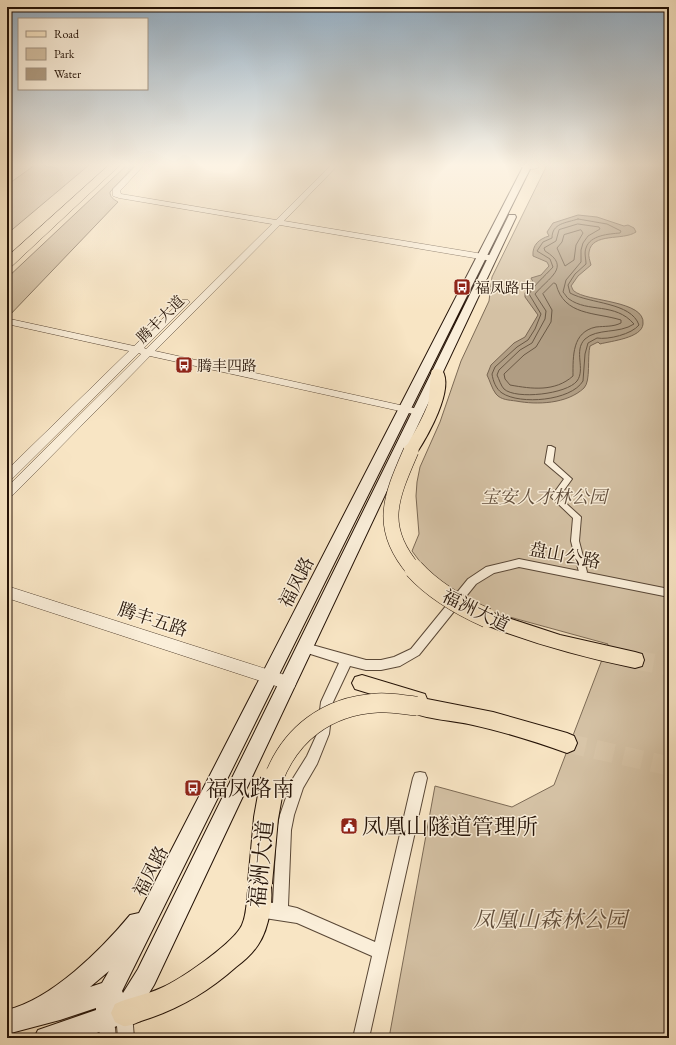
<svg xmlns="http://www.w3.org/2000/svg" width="676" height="1045" font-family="'EB Garamond','Noto Serif SC',serif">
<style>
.green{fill:#d4c1a4;stroke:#7c6a55}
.water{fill:#b09d83;stroke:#786551}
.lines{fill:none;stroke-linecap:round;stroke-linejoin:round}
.shore{stroke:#6a5844;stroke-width:1}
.primary-tunnel{stroke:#d8c5a8;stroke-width:19;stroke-dasharray:19 10;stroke-linecap:butt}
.pedestrian-casing{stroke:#594736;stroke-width:2}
.minor-casing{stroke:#594736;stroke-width:2}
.tertiary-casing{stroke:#594736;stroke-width:1}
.secondary-casing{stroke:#241206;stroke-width:2}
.primary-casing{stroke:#241206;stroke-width:2}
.motorway-casing{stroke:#241206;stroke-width:1}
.pedestrian{fill:#faeed9;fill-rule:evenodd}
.minor{fill:#faeed9;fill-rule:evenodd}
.tertiary{fill:#faeed9;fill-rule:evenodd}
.secondary{fill:#faeed9;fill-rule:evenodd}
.primary{fill:#f8e5c4;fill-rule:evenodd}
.motorway{fill:#f8e5c4;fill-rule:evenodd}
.primary-bridge-far2-casing{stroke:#241206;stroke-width:16;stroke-linecap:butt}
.primary-bridge-far1-casing{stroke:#241206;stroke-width:20;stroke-linecap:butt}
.primary-bridge-casing{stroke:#241206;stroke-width:26;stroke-linecap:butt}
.primary-bridge-far2{stroke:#f8e5c4;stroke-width:15}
.primary-bridge-far1{stroke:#f8e5c4;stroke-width:19}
.primary-bridge{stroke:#f8e5c4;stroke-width:24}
.labels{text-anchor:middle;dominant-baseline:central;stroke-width:3;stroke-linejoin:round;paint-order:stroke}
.far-poi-label{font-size:15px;fill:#241206;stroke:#faeed9;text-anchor:start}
.far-street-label{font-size:15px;fill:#241206;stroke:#faeed9}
.park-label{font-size:18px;font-style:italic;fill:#624f3d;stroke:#faeed9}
.street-label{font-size:18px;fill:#241206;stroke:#faeed9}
.near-poi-label{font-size:22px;fill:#241206;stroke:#faeed9;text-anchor:start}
.near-street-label{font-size:22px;fill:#241206;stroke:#faeed9}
.near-park-label{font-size:22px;font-style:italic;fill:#624f3d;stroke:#faeed9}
</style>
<rect width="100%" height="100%" fill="#f8e5c4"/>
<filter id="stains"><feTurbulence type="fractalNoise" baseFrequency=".005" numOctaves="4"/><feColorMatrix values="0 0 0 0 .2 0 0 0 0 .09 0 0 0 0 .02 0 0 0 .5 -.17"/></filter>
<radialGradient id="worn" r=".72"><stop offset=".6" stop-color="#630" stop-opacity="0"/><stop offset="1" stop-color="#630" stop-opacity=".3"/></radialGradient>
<g class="green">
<path d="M 35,165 L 89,165 L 7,234 L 7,185 Z"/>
<path d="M 127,165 L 135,165 L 110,192 C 110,197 113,199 118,202 L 7,318 L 7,278 Z"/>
<path d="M 547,165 L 669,165 L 669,1038 L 389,1038 L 435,786 L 512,807 L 554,785 L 608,644 L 495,613 L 470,604 L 427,571 L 412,551 L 419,534 L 416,496 L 417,482 L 420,467 L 440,422 L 461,361 L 489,301 L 492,277 Z"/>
</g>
<path class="water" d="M 578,215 L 597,217 L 624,226 L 628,225 L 634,228 L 636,232 C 623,241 592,232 589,252 C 588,256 590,261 591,265 L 578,276 L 571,286 C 572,287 573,291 574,291 C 586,302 646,300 643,324 C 642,338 611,341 600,344 L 598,342 L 590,346 C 587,357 591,381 584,388 C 567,404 537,405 516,401 C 509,400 501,400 496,394 C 492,389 490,381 487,375 L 491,365 L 514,343 L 525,337 L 538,315 L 525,297 L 525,293 L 533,282 L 531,278 L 541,275 L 549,266 L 547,262 L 533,256 C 532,245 539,239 549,236 L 547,232 L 553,223 Z"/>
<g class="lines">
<g class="shore">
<path d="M 578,219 L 607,224 L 621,231 L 620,233 C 609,234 590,235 586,248 C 584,253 586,259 586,264 L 575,274 L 568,285 L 570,293 C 590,304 631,302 639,325 C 632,334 608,340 597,338 L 588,343 L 585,354 L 583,381 C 571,401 520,405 502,393 C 496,389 493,381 492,374 L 495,367 L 517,347 L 528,340 L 535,329 L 541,314 L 529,294 C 537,282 543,278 553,267 L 550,259 L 537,251 L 543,242 L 552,238 C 552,223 566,223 578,219 Z"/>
<path d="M 578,224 L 599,227 L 600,229 L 588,236 L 583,243 L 581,250 L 581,262 L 566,280 L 563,292 C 565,294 567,298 569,299 C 588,313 615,302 634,324 C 619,334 597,328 585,339 C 573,351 586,369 577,381 C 567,394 516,400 504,389 C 501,386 499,379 497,375 L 499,370 L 520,350 L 532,343 L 545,319 L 546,311 L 535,294 C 548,278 572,267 545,251 L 544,248 L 556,241 L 559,230 Z"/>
<path d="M 581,230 L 583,233 L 576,245 L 574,260 L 565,266 L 557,248 L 562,242 L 564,235 Z"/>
<path d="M 554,283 L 556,284 C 564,316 595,312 621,320 L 621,323 C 613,327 605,326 596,327 C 572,332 573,356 573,376 C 555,392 532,389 510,385 L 505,379 L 504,374 L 524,355 L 536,347 L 551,322 L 552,310 L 543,294 Z"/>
</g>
<g class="primary-tunnel">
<path d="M 635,660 L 669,666"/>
<path d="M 567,743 L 669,766"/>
</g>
<g class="pedestrian-casing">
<path id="pedestrian" d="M 548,446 L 551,446 L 555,448 L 553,462 L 572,479 L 559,497 L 581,517 L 579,541 L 587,572 L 586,574 L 580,574 L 579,572 L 571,541 L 573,518 L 551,497 L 564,479 L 545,463 Z"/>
</g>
<g class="minor-casing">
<g id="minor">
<path d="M 519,559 L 669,589 L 669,597 L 519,567 L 494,573 L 476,584 L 419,655 L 400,666 L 381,670 L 366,670 L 350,666 L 333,702 L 329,734 L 317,764 L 303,788 L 294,815 L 291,830 L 288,906 L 297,908 L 375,942 L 413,778 L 415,773 L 420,772 L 425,773 L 427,778 L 369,1038 L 353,1038 L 372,956 L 297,923 L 258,917 L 253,914 L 250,909 L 253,904 L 258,901 L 273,903 L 277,830 L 280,815 L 292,780 L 307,756 L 317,734 L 321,702 L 339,663 L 301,651 L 299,648 L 301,645 L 305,643 L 366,660 L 381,660 L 394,657 L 411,649 L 468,579 L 486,567 Z"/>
<path d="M 124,1006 L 130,1008 L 132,1014 L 134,1038 L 118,1038 L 116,1014 L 118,1008 Z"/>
<path d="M 106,1011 L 112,1013 L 114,1019 L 116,1038 L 100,1038 L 98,1019 L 100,1013 Z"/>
</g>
</g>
<g class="tertiary-casing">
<g id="tertiary">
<path d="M 137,165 L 144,165 L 120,191 L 121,194 L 276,220 L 331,165 L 338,165 L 284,221 L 495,256 L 496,258 L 492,261 L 280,225 L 155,351 L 418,409 L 422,410 L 424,412 L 422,414 L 418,415 L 150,356 L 11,497 L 7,498 L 7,487 L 141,354 L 139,353 L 11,480 L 7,481 L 7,470 L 129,351 L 7,324 L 7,320 L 10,319 L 134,346 L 182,300 L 188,300 L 190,302 L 144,348 L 146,349 L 272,224 L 119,198 L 113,196 L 113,189 Z"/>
<path d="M 517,165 L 537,165 L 539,167 C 534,171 522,168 517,165 Z"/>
<path d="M 7,586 L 288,676 L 294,678 L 296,683 L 294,688 L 288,690 L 7,598 Z"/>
</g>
</g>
<g class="secondary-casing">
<path id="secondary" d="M 524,165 L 532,165 L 122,991 L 123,993 L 138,969 L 508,217 L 509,215 L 515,215 L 516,217 L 154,985 L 132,1021 L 82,1038 L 34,1038 L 38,1030 L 96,1010 L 96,1008 L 60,1020 L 7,1034 L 7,1010 C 52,999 101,950 130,915 L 139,913 ZM 109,971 L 102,983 L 90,987 Z"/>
</g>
<g class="primary-casing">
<g id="primary">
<path d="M 437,369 L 442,370 C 455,389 427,437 416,454 L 411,456 L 406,454 L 404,451 C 412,436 422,420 428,404 C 430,396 430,374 432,370 Z"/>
<path d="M 487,611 L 560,635 L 635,652 L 642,654 L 644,660 L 642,666 L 635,668 C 582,657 531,643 481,623 L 478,618 L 481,613 Z"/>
<path d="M 362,675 L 425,694 L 427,699 L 493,712 L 567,733 L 574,736 L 577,743 L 574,750 L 567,753 C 536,742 505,732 473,725 C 452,720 430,720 410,712 L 407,705 L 355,689 L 352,683 L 355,677 Z"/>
<path d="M 260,871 L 268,875 C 276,893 269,929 258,945 C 252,954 244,961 236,967 C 208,992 177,1010 141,1021 C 136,1023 128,1027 123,1026 C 121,1025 117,1023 115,1022 L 111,1013 L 115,1004 C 130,997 146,995 161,988 C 180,980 234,943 242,925 C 249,909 245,891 252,875 Z"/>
</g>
</g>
<g class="motorway-casing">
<path id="motorway" d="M 109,165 L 120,165 L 11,267 L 7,268 L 7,257 Z"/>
</g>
<use href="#pedestrian" class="pedestrian"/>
<use href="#minor" class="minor"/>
<use href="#tertiary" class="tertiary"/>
<use href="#secondary" class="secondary"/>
<use href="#primary" class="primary"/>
<use href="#motorway" class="motorway"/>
<g class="primary-bridge-far2-casing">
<path id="primary-bridge-far2" d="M 411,451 C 391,497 377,527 414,570"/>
</g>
<g class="primary-bridge-far1-casing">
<g id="primary-bridge-far1">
<path d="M 414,569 C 434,591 460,606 487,618"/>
<path d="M 273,780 C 290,734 327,706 377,703 C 390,702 404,705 417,706"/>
</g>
</g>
<g class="primary-bridge-casing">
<path id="primary-bridge" d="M 260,883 L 266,818 L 273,779"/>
</g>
<use href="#primary-bridge-far2" class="primary-bridge-far2"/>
<use href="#primary-bridge-far1" class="primary-bridge-far1"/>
<use href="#primary-bridge" class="primary-bridge"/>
</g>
<linearGradient id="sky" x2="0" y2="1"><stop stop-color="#91abc0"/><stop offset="0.53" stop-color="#fcf3e4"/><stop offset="1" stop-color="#fcf3e4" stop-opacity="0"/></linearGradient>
<rect width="676" height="311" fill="url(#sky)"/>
<defs>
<g id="bus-square" transform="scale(0.9)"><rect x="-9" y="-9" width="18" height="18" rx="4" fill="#8f2418" stroke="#faeed9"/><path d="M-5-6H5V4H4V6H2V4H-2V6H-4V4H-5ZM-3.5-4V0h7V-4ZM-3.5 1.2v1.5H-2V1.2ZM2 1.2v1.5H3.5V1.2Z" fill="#fff"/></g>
<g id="civic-square" transform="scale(0.9)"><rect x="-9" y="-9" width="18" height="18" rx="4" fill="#8f2418" stroke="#faeed9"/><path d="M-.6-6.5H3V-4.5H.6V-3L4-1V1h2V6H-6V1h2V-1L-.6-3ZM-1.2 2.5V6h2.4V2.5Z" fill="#fff"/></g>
</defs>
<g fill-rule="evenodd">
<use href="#bus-square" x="462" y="287"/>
<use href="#bus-square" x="184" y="365"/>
<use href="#bus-square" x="193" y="788"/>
<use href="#civic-square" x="349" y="826"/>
</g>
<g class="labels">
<g class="far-poi-label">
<text x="475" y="287">福凤路中</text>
<text x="197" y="365">腾丰四路</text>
</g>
<g class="far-street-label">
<text transform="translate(160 319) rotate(-45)">腾丰大道</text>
</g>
<g class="park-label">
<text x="544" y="496">宝安人才林公园</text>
</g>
<g class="street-label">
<text transform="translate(565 555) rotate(11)">盘山公路</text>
<text transform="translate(296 582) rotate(-63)">福凤路</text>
<text transform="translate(476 610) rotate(26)">福洲大道</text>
<text transform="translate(153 619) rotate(18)">腾丰五路</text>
<text transform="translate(150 871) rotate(-63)">福凤路</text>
</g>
<g class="near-poi-label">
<text x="206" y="788">福凤路南</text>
<text x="362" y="826">凤凰山隧道管理所</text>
</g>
<g class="near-street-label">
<text transform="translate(261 864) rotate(-84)">福洲大道</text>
</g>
<g class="near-park-label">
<text x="550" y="919">凤凰山森林公园</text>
</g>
</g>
<rect width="676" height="1045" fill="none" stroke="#f8e5c4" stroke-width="24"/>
<rect x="8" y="8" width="660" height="1029" fill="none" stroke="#241206" stroke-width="2"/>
<rect x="12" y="12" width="652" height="1021" fill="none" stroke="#241206"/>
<rect x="18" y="18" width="130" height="72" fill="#faeed9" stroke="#a49685"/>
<rect x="26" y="31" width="20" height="6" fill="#f8e5c4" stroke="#a49685"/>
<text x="54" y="38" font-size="12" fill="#241206">Road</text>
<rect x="26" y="48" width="20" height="12" fill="#d4c1a4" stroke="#a49685"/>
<text x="54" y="58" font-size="12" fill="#241206">Park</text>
<rect x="26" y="68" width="20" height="12" fill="#b09d83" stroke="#a49685"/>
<text x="54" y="78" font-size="12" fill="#241206">Water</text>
<rect width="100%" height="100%" filter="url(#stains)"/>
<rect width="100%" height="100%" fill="url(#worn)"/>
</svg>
